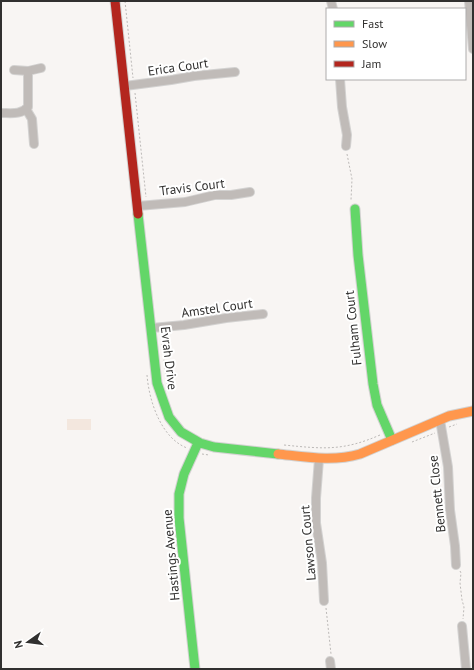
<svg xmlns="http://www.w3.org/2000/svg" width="474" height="670" font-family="'PT Sans',sans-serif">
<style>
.green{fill:#f3e7de}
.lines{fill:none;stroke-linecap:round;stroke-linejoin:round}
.street-casing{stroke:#d3d2d1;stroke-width:10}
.fast-casing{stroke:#d3d2d1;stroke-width:11}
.slow-casing{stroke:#d3d2d1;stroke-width:11}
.jam-casing{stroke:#d3d2d1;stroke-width:11}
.path{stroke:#bcb9b7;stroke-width:1;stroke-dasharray:2 2;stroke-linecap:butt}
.street{stroke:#c0bbb8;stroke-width:8}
.fast{stroke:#63d668;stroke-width:9}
.slow{stroke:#ff974d;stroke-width:9}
.jam{stroke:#b3261e;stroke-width:9}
.labels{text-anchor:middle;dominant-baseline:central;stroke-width:4;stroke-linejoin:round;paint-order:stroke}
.street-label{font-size:13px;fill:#31302f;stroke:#fff}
</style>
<rect width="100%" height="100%" fill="#f8f5f3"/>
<rect class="green" x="67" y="419" width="24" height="11"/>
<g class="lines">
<g class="street-casing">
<g id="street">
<path d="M 331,1 L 333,9"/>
<path d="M 469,1 L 473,49"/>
<path d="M 14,70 L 28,71 L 41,68"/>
<path d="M 340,79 L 342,107 L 347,135 L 346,146"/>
<path d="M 125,86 L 171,80 L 194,76 L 235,72"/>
<path d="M 26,109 L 32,119 L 34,144"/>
<path d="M 1,113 C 11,113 21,115 28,107 L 28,71"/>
<path d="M 138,206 L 185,202 L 215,195 L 231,195 L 250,192"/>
<path d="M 152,328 L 184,325 L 226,318 L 263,314"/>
<path d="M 440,420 L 448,467 L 450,510 L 455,546 L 456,565"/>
<path d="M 319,459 L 316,498 L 316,523 L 322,563 L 324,601"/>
<path d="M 462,626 L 466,669"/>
<path d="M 330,661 L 331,669"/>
</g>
</g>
<g class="fast-casing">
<g id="fast">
<path d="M 355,209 L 358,255 L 373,384 L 377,405 L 392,440"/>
<path d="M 138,214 L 157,383 L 169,417 L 181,432 L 200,443 L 214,447 L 278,454"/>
<path d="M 195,669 L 179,518 L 179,494 L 184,474 L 198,443"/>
</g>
</g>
<g class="slow-casing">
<path id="slow" d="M 278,454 C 306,457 333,462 360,454 L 449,416 L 473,411"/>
</g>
<g class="jam-casing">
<path id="jam" d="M 115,1 L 138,214"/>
</g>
<g class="path">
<path d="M 125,1 L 133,78"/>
<path d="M 135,93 L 146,197"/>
<path d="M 347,154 L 352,179 L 351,200"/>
<path d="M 161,336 L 167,384"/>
<path d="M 147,375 C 149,401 161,438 187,448"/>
<path d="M 449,427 L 457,424"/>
<path d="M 412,442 L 435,433"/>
<path d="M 284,445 C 324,449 343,451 380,435"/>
<path d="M 202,454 L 209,455"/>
<path d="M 460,571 L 461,573 L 460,583 L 462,600 L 464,607 L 463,619"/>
<path d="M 326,608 L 331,654"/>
</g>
<use href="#street" class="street"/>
<use href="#fast" class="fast"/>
<use href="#slow" class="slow"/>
<use href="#jam" class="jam"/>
</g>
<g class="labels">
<g class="street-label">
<text transform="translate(178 67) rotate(-8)">Erica Court</text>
<text transform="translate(192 187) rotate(-7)">Travis Court</text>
<text transform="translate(217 308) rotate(-8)">Amstel Court</text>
<text transform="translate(353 328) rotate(-96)">Fulham Court</text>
<text transform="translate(169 358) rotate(83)">Evrah Drive</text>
<text transform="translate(437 494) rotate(-96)">Bennett Close</text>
<text transform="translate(308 543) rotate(-95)">Lawson Court</text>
<text transform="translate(171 555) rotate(-95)">Hastings Avenue</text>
</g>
</g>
<rect width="474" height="670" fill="none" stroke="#31302f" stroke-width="4"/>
<rect x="326" y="8" width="140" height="72" fill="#ffffff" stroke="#adacac"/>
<rect x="334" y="21" width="20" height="6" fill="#63d668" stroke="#adacac"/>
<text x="362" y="28" font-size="12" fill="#31302f">Fast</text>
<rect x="334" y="41" width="20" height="6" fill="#ff974d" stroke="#adacac"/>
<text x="362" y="48" font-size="12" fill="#31302f">Slow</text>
<rect x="334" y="61" width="20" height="6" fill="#b3261e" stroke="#adacac"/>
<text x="362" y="68" font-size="12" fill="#31302f">Jam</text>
<g transform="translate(28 642) rotate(256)" stroke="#ffffff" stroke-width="3" paint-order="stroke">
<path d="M0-3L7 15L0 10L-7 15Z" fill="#31302f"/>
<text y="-6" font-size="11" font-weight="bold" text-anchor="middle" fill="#31302f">N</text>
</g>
</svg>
